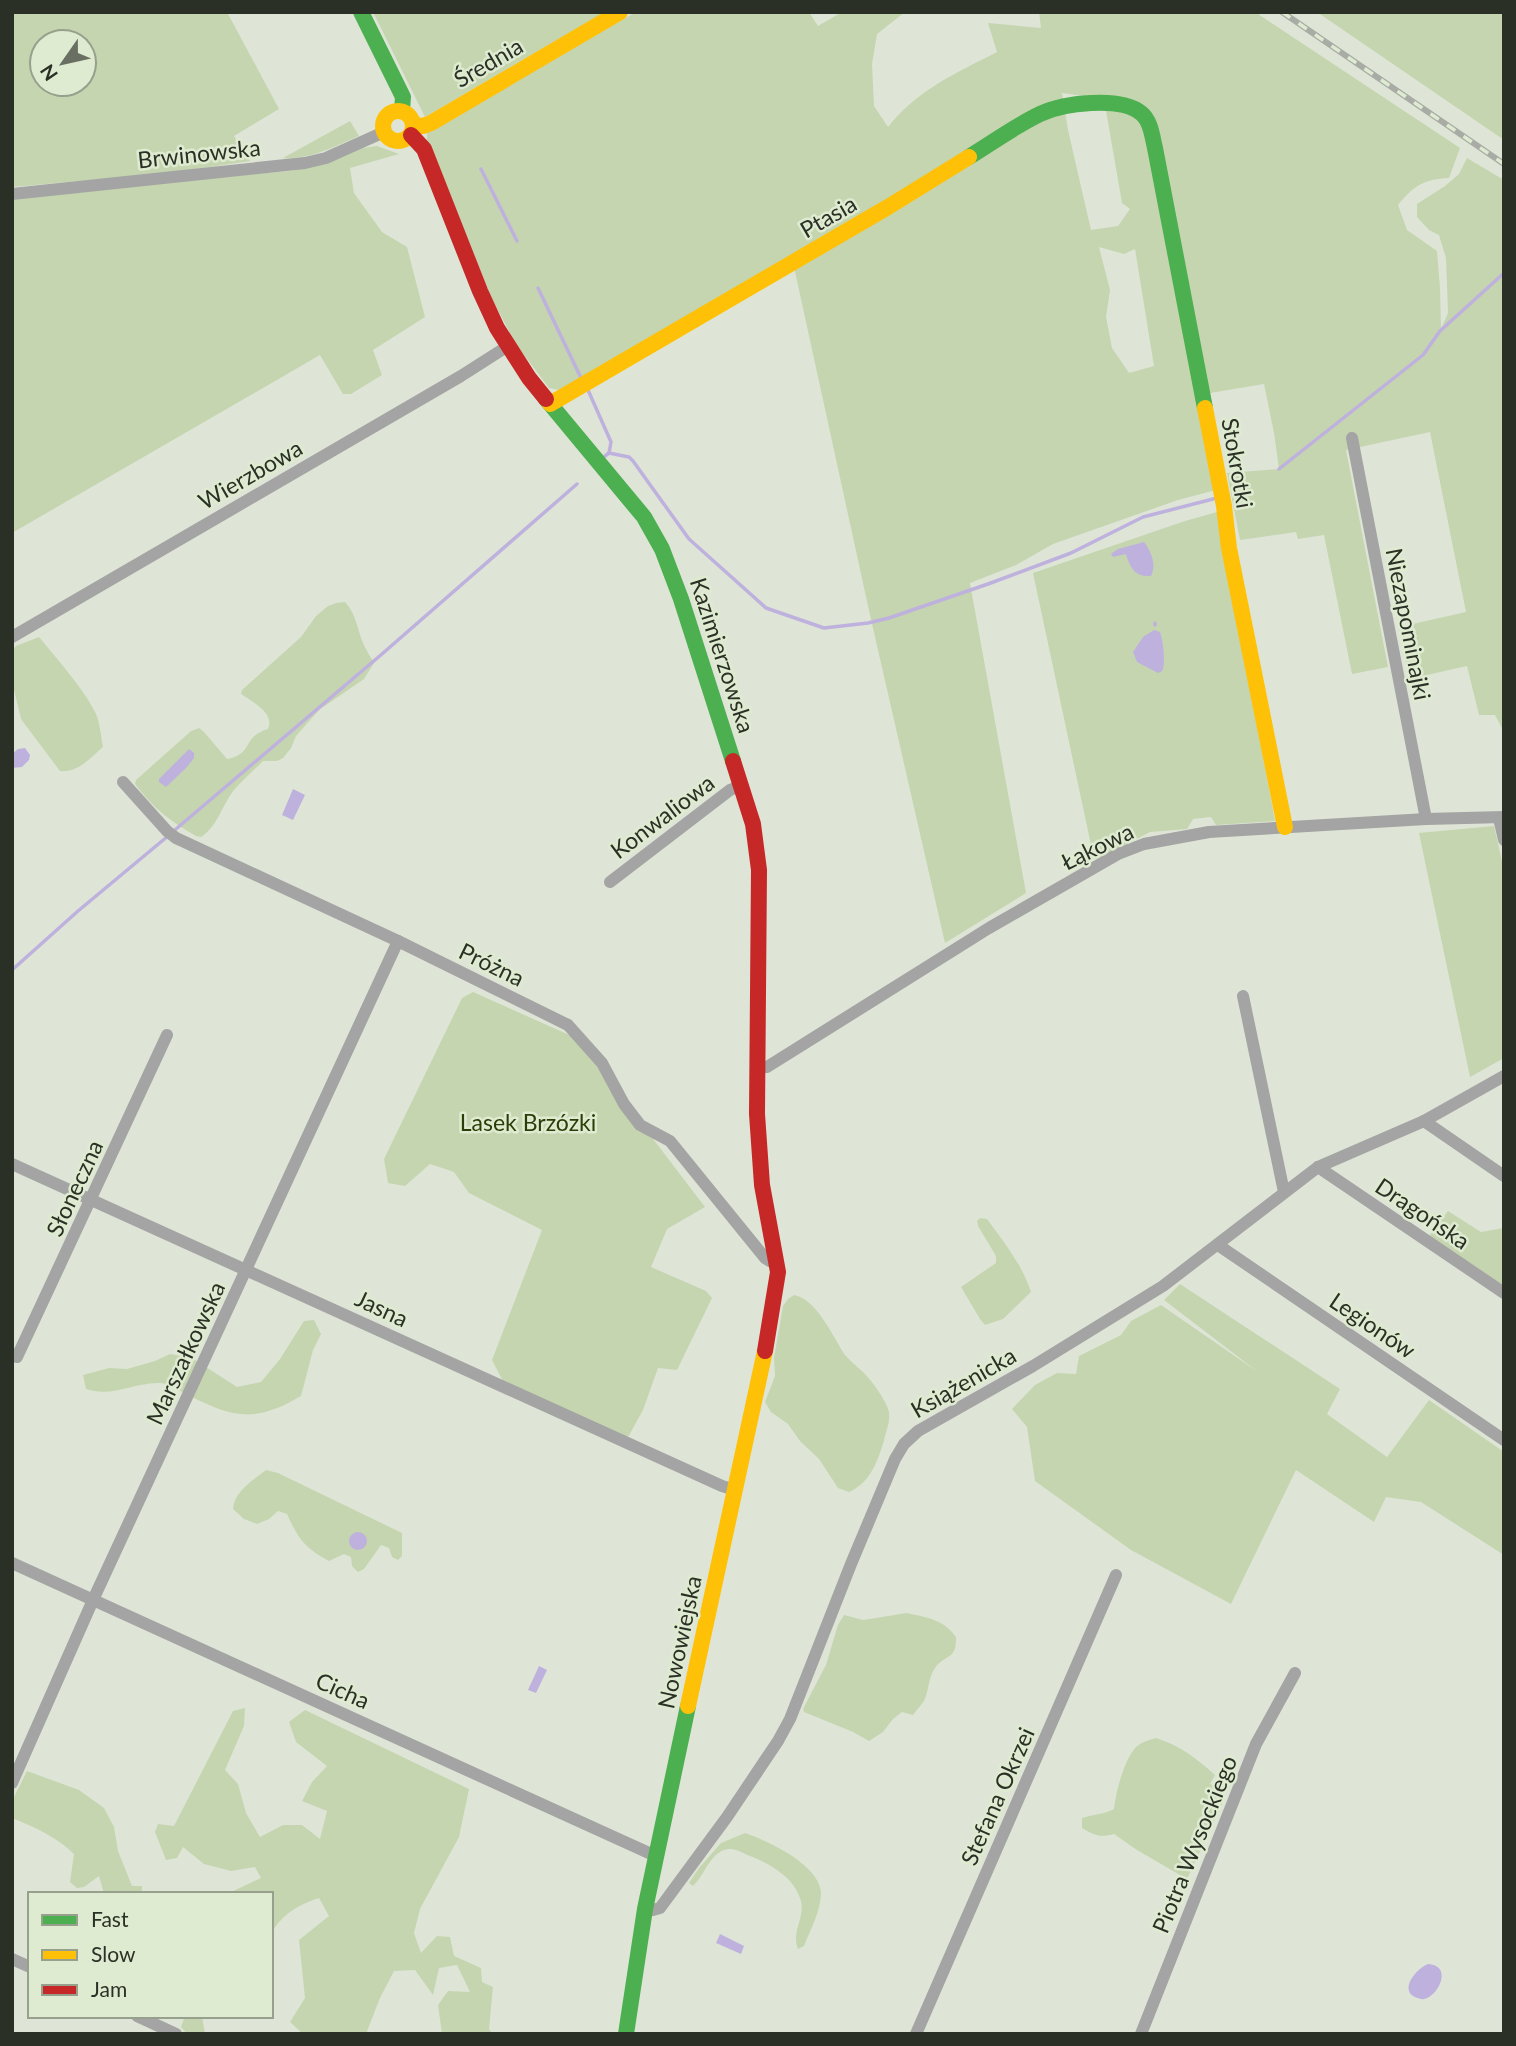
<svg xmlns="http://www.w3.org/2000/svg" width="1516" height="2046" font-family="Lato,sans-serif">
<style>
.green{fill:#c5d5b0;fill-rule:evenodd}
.water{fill:#beb1de}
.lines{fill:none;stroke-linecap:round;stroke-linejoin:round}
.stream{stroke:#beb1de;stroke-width:3.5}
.street{stroke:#a3a4a3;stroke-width:12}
.fast{stroke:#4caf50;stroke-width:16}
.slow{stroke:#ffc107;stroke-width:16}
.jam{stroke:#c62828;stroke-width:16}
.rail-casing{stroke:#a8aca5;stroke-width:6}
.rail{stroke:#dfebd0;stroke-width:3.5;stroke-dasharray:10;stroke-linecap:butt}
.labels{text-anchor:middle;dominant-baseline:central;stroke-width:5;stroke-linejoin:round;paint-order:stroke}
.street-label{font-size:23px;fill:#2b3026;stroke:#dfebd0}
.park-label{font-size:23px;fill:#2c3e07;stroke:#dfebd0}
</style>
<rect width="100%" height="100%" fill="#dee5d6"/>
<g class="green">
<path d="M 12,12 L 227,12 L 279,109 L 234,136 L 250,161 L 169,173 L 12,187 ZM 42,42 L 84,42 L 84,84 L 42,84 Z"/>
<path d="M 373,12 L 605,12 L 425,117 Z"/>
<path d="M 636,12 L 809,12 L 818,26 L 842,12 L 905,12 L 877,34 L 872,64 L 874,106 L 888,127 C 917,90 956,73 997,52 L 988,23 L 1041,28 L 1039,12 L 1255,12 L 1460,148 L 1449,178 C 1425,179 1414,185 1398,205 L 1407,230 L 1437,251 L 1440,288 L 1441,329 L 1448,313 L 1446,258 L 1439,235 L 1429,230 L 1417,217 L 1417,204 L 1445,186 L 1459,174 L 1467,158 L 1504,180 L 1504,732 L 1495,715 L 1479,715 L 1467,666 L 1409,679 L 1399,627 L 1466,612 L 1430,432 L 1346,450 L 1388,667 L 1352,674 L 1324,535 L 1298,539 L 1296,532 L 1240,540 L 1227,473 L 1279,469 L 1274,433 L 1264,384 L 1210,393 L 1216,490 L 1178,500 L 1053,544 L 1016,565 L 970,583 L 1026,893 L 945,943 L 870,615 L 794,267 L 564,391 L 549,388 L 516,344 L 492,299 L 427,141 L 427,132 ZM 1062,93 L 1104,99 L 1122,203 L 1130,209 L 1118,226 L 1091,230 L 1068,130 ZM 1099,247 L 1124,254 L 1135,249 L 1154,366 L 1129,373 L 1112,348 L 1106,317 L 1110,290 Z"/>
<path d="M 1317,12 L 1504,12 L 1504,140 Z"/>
<path d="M 350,121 L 359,136 C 335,146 310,160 283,158 Z"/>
<path d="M 377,146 L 399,154 L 350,168 L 354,193 L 382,232 L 407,247 L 425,317 L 373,350 L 382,375 L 351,394 L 343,394 L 320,355 L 12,533 L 12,198 L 172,181 L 291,171 L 329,163 L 363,148 Z"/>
<path d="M 1217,512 L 1275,821 L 1216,825 L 1211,817 L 1193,819 L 1187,829 L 1150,832 L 1098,859 L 1094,859 L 1033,573 L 1185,521 Z"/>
<path d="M 345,602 C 356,614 357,628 363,643 C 366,650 370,656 374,663 L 364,679 L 319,710 L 296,736 L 291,748 L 283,758 L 277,761 L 263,761 C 253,771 243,780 234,790 C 222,805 218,826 201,837 L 196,836 C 169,820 155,810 135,784 L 136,780 L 191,731 L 199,728 L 204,732 L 227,759 C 254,754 241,737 268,729 C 275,713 253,702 241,694 L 242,690 L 301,637 L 316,616 L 328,606 L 336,603 Z"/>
<path d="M 39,637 C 56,658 85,690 96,714 C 100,724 101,736 103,747 C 90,758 78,773 60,771 L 21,719 L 12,681 L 12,651 L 16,646 Z"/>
<path d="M 1494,826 L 1504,870 L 1504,1058 L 1470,1077 L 1419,833 Z"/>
<path d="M 473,992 L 576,1038 L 705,1207 L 667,1229 L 651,1267 L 706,1291 L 712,1298 L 677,1370 L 658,1368 L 643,1410 L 627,1439 L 504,1383 L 492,1360 L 542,1230 L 469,1193 L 454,1172 L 430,1164 L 405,1186 L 388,1183 L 384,1159 L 462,998 Z"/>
<path d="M 1448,1211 L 1481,1232 L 1504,1228 L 1504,1299 L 1424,1243 Z"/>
<path d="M 980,1218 L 987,1219 C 1003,1241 1023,1266 1031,1292 L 1003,1319 L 985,1325 L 980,1319 L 961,1287 L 996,1263 L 996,1256 L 978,1226 L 977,1221 Z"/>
<path d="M 1180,1284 L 1340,1389 L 1327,1414 L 1387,1457 L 1429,1400 L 1504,1452 L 1504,1555 L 1421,1502 L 1386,1497 L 1374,1522 L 1296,1470 L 1231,1604 L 1131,1550 L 1035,1481 L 1027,1427 L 1012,1409 L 1035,1385 L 1057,1373 L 1076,1374 L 1079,1356 L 1121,1335 L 1131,1321 L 1161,1305 L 1258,1372 L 1164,1300 Z"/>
<path d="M 794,1295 C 817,1299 833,1337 845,1355 C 851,1362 858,1367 864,1373 C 872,1381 881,1394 886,1404 C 893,1417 887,1427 884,1440 C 878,1461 870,1483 849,1492 L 838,1488 L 819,1459 L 800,1441 L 788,1424 L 771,1412 L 765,1402 L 775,1376 L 774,1358 L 783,1306 L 788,1299 Z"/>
<path d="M 314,1320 L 321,1334 L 313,1350 L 301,1396 C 257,1422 235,1419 190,1396 C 181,1392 170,1383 160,1383 C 134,1382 112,1398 86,1389 L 83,1375 L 109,1368 L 127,1369 L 155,1361 L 170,1354 L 192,1358 L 237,1387 L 261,1382 L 280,1359 L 304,1321 Z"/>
<path d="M 266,1470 L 278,1473 L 402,1533 L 402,1556 L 398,1560 L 392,1557 L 389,1548 L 381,1545 L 364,1569 L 358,1572 L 352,1566 L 351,1557 L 344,1554 L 329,1561 C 304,1547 299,1540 287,1514 L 278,1511 L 269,1519 L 257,1524 L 244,1519 L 233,1509 C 234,1492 253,1480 266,1470 Z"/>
<path d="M 907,1613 C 928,1618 943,1619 956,1637 C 957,1660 945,1654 935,1668 C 928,1678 929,1691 924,1701 C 921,1706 916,1710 913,1715 L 902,1712 L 893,1719 L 883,1732 L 869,1741 L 853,1732 L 804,1712 L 803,1709 L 826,1665 L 838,1625 L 844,1615 L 863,1620 Z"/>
<path d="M 245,1708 L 244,1726 L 225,1770 L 238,1784 L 246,1813 L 260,1837 L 283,1825 L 302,1825 L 320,1839 L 327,1811 L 302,1801 L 312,1782 L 327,1766 L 296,1742 L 289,1722 L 305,1710 L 469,1789 L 459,1837 L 420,1909 L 414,1933 L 421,1953 L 437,1936 L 450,1937 L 454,1956 L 481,1968 L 482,1982 L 493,1987 L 489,2029 L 493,2034 L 442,2034 L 438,2005 L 448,1991 L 470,1992 L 457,1965 L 439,1968 L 433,1995 L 415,1970 L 394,1971 L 380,1998 L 366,2034 L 303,2034 L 290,2022 L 305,1998 L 299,1940 L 329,1916 L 319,1898 C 298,1905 282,1914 271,1934 L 271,1894 L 227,1894 L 261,1878 L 255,1867 L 231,1871 L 204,1864 L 183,1847 L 177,1858 L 166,1860 L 155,1832 L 158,1824 L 174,1826 L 233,1711 Z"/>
<path d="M 1156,1738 C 1181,1746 1196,1758 1215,1775 L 1210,1784 L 1219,1788 L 1224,1800 L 1187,1879 L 1137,1850 L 1114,1834 C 1101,1838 1093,1835 1082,1828 L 1082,1818 C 1094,1814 1102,1815 1114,1809 C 1116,1791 1124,1761 1135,1748 C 1141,1742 1149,1740 1156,1738 Z"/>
<path d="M 27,1771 L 79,1790 L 104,1808 L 114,1827 L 118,1851 L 132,1886 L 142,1886 L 142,1894 L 104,1894 L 99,1876 L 84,1887 L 77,1888 L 70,1882 L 74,1854 C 57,1837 34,1827 12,1818 L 12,1801 Z"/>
<path d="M 745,1833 C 768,1841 820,1865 821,1893 C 821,1911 810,1930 804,1946 L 798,1949 C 791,1932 805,1918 801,1901 C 795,1878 771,1864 750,1856 C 740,1852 731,1845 720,1852 C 708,1859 703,1877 693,1886 L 689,1883 L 699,1868 L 721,1843 Z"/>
<path d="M 185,2016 L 202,2016 L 205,2034 L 187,2034 L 181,2027 Z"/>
</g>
<g class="water">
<path d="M 1144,542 C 1151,551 1157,565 1151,576 C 1135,577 1130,568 1126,554 L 1113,557 L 1111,554 L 1118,549 Z"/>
<path d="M 1154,630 L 1160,632 C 1163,640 1166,664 1162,671 L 1158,673 L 1137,662 L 1133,652 L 1143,637 Z"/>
<path d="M 25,748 L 30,755 L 29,760 L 22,767 L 12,768 L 12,754 L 18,749 Z"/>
<path d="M 189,749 L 194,753 L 194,758 L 186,768 L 166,787 L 159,782 L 159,779 Z"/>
<path d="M 293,789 L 305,795 L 293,820 L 282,815 Z"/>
<circle cx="358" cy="1541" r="9"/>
<path d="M 539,1666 L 547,1670 L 536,1693 L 528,1690 Z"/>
<path d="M 720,1934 L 744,1946 L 741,1954 L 716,1943 Z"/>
<path d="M 1428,1964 C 1456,1966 1435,2002 1421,1999 C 1396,1994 1414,1970 1428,1964 Z"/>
</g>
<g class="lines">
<g class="stream">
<path d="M 481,169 L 517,241"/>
<path d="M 538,288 L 581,378"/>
<path d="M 588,390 L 611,442 L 609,453"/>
<path d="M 605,456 L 609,453 L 629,457 L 633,461 L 689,539 L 766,608 L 824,628 L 868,623 L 889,618 L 988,584 L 1071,553 L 1143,517 L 1217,498"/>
<path d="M 1279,469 L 1423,355 L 1440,331 L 1504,273"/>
<path d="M 1155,625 L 1155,623"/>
<path d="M 176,829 L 382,654 L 577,484"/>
<path d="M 12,970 L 78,911 L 168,836"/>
</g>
<g class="street">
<path d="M 12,194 L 305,163 L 326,158 L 384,132"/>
<path d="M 1352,438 L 1426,819"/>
<path d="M 12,637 L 461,376 L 508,346"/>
<path d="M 123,782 L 167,831 L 176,838 L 398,941 L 568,1025 L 602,1063 L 624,1104 L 640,1125 L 670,1141 L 765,1258 L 770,1261 L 776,1261"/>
<path d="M 1499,818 L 1504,840"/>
<path d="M 610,882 L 730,790 L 742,785"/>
<path d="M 1243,996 L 1284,1192"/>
<path d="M 757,1067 L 767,1067 L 989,928 L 1118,854 L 1144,844 L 1209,832 L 1426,819 L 1504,817"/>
<path d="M 1424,1121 L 1504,1176"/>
<path d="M 12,1164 L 722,1486 L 735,1490"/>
<path d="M 1318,1167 L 1504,1293"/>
<path d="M 1218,1245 L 1504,1440"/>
<path d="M 17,1357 L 167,1035"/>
<path d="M 12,1563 L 649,1853 L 657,1855"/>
<path d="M 12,1783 L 93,1600 L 398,941"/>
<path d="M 645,1909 L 653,1910 L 660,1908 L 727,1817 L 778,1741 L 790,1719 L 851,1564 L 895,1459 L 904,1444 L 918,1431 L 1033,1366 L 1163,1286 L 1318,1167 L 1424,1121 L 1504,1076"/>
<path d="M 12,1959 L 30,1967"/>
<path d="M 137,2016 L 176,2034"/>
<path d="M 916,2034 L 1116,1575"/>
<path d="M 1141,2034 L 1256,1744 L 1295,1673"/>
</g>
<g class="fast">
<path d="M 361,12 L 403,97 L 402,110"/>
<path d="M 969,157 C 992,143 1015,126 1040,114 C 1063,103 1120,96 1141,113 C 1151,121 1152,136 1155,148 L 1205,408"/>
<path d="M 546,399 L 644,517 L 662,549 L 681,599 L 733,761"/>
<path d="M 626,2034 L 645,1909 L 688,1706"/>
</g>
<g class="slow">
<circle cx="398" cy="126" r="15"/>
<path d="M 414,125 L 423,126 L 431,123 L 620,12"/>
<path d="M 550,404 L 888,207 L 969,157"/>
<path d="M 1205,408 L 1224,506 L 1229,548 L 1285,827"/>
<path d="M 688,1706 L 765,1351"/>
</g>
<g class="jam">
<path d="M 411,135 L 424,149 L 480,291 L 497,328 L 529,378 L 546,399"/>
<path d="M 733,761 L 753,824 L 759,870 L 757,1114 L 762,1185 L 778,1272 L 765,1351"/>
</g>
<g class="rail-casing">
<path id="rail" d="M 1282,12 L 1504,164"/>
</g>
<use href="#rail" class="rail"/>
</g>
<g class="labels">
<g class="street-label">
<text transform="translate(488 62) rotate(-30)">Średnia</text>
<text transform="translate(199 153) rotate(-6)">Brwinowska</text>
<text transform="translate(828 216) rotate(-30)">Ptasia</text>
<text transform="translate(1238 463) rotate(80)">Stokrotki</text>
<text transform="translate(250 474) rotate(-30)">Wierzbowa</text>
<text transform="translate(1409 624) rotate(79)">Niezapominajki</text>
<text transform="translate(723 655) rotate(72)">Kazimierzowska</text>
<text transform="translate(662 816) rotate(-37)">Konwaliowa</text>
<text transform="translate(1097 846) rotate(-26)">Łąkowa</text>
<text transform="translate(492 964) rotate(26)">Próżna</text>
<text transform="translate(74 1188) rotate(-65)">Słoneczna</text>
<text transform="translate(1423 1213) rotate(34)">Dragońska</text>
<text transform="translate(382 1308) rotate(25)">Jasna</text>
<text transform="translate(1373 1325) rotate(34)">Legionów</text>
<text transform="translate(185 1353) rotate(-65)">Marszałkowska</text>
<text transform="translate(963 1382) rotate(-30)">Książenicka</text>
<text transform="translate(679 1642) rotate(-78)">Nowowiejska</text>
<text transform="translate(343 1690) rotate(24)">Cicha</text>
<text transform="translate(997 1796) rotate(-66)">Stefana Okrzei</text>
<text transform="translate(1194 1844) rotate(-68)">Piotra Wysockiego</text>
</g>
<g class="park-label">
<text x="528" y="1122">Lasek Brzózki</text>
</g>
</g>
<rect width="1516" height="2046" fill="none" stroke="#2b3026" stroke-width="28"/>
<rect x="28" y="1892" width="245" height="126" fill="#dfebd0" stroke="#97a08c" stroke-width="2"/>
<rect x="42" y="1915" width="35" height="10" fill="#4caf50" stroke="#97a08c" stroke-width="2"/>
<text x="91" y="1927" font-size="21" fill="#2b3026">Fast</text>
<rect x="42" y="1950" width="35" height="10" fill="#ffc107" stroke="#97a08c" stroke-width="2"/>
<text x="91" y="1962" font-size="21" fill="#2b3026">Slow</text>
<rect x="42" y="1985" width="35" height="10" fill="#c62828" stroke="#97a08c" stroke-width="2"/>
<text x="91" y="1997" font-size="21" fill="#2b3026">Jam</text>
<g transform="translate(63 63) rotate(236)"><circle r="33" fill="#dfebd0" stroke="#97a08c" stroke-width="2"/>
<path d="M0-5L12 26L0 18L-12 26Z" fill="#6a6f64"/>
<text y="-10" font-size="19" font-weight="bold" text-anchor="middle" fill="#2b3026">N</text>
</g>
</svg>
